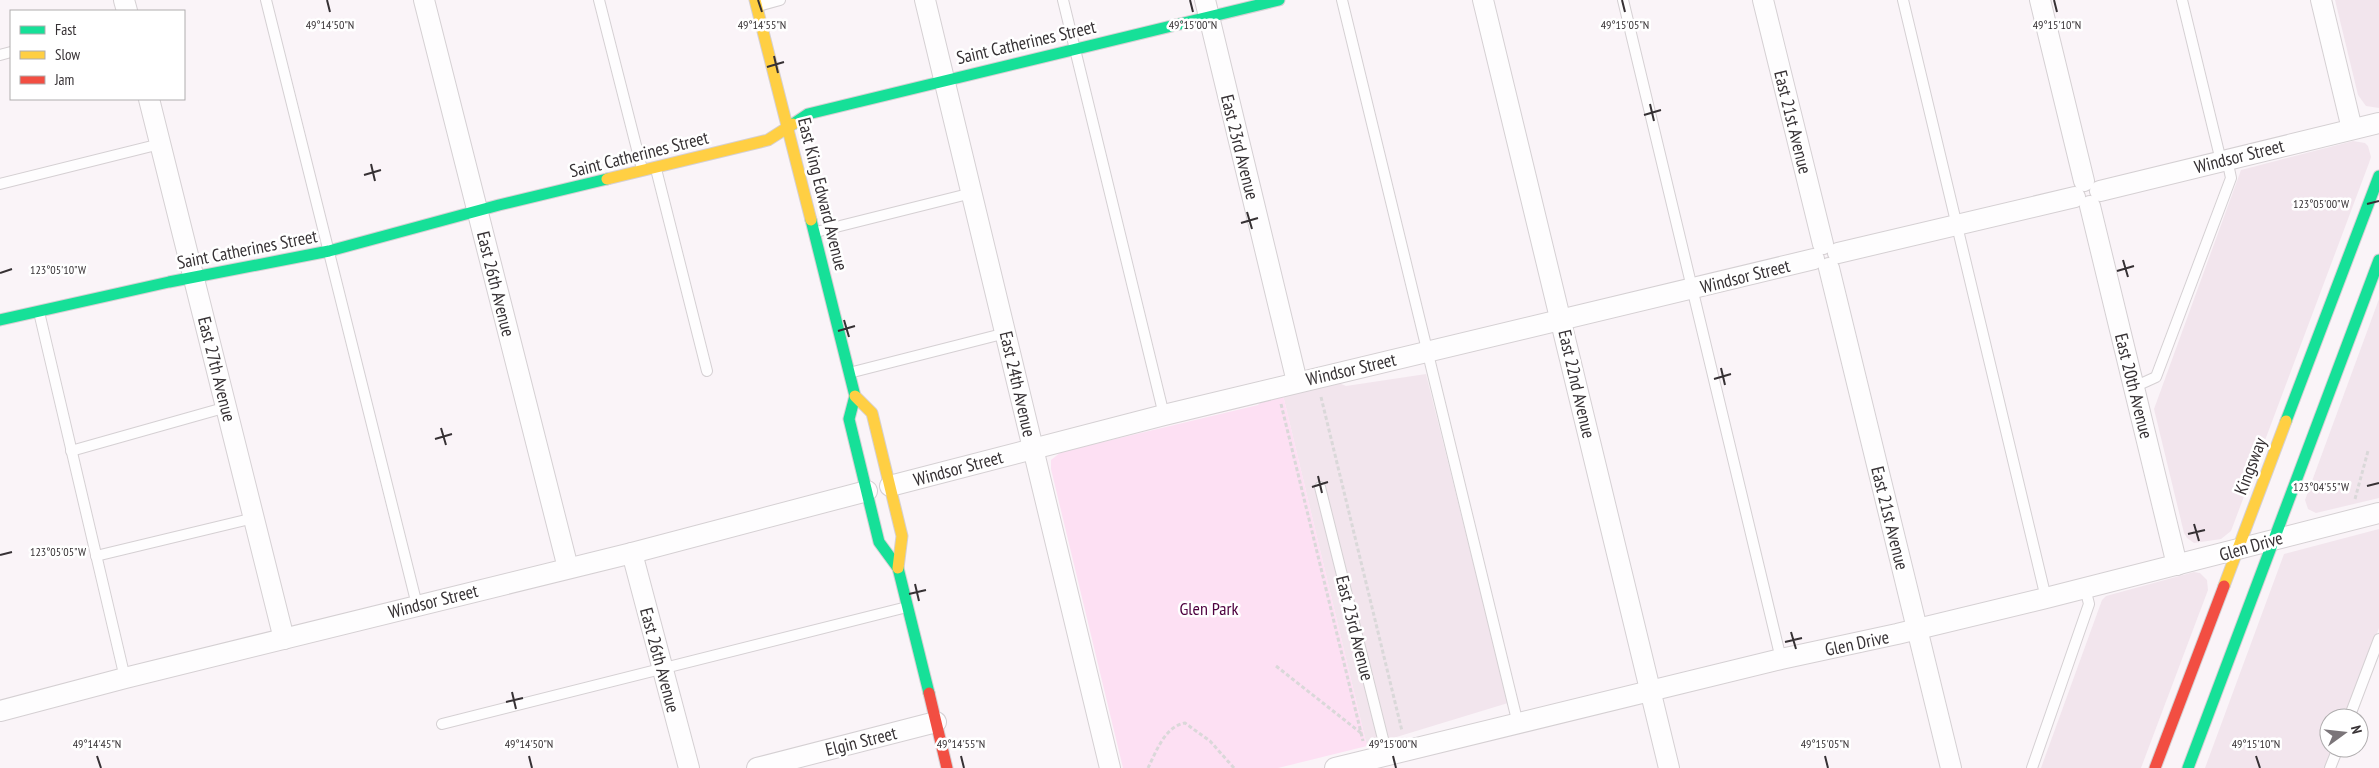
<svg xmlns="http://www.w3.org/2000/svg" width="2379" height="768" font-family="'PT Sans Narrow',sans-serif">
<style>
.built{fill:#f2e5ed}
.green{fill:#fde0f3}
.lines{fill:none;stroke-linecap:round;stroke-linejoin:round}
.lane-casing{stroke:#d5d0d3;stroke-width:12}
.street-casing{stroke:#d5d0d3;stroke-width:22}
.fast-casing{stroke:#d5d0d3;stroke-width:13}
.slow-casing{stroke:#d5d0d3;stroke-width:13}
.jam-casing{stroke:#d5d0d3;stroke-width:13}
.path{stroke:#dad8d9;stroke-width:3;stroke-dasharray:4 2.5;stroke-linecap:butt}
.lane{stroke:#fefdfe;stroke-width:10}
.street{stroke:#fefdfe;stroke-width:20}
.fast{stroke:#16e098;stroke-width:11}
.slow{stroke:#ffcf43;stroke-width:11}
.jam{stroke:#f24e42;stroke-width:11}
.ticks{fill:none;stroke:#363134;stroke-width:2}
.labels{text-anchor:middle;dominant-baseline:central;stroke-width:5;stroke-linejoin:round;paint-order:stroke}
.street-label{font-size:18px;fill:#363134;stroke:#fff}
.park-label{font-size:18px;fill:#4d003e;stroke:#fff}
.ticks-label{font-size:12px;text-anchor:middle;fill:#363134;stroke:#fff;stroke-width:5;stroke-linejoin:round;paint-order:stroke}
</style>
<rect width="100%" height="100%" fill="#faf4f8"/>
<g class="built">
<path d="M 2335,0 L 2379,0 L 2379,108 L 2366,106 L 2358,95 Z"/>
<path d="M 2353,141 L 2365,143 L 2368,146 L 2371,157 L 2369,163 L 2231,531 L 2221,539 L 2194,543 L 2187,538 L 2184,533 L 2154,409 L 2241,170 Z"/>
<path d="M 2379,299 L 2379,498 L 2316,513 L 2308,509 L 2305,500 Z"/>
<path d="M 1426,374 L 1508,703 L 1367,746 L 1283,395 L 1339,383 L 1346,386 Z"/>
<path d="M 2379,529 L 2379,628 L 2345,718 L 2329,718 L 2329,748 L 2333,748 L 2326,768 L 2205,768 L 2284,554 Z"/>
<path d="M 2194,572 L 2200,573 L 2207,580 L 2208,590 L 2141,768 L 2041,768 L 2102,600 L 2106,596 Z"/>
</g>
<path class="green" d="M 1283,395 L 1367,746 L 1278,768 L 1123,768 L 1051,469 L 1051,460 L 1061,452 L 1258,405 L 1262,401 Z"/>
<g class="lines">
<g class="lane-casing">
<g id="lane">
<path d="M 266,0 L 417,605"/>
<path d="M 599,0 L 642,169"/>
<path d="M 1063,0 L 1164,415"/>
<path d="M 1342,0 L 1518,724"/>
<path d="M 1623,0 L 1781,659"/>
<path d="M 1903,0 L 2046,598"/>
<path d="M 2182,0 L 2221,161"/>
<path d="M 758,6 L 780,0"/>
<path d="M 0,55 L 11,52"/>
<path d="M 656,169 L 707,371"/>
<path d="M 0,184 L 160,144"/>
<path d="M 816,232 L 972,193"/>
<path d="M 39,312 L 125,678"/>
<path d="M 849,373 L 1006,333"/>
<path d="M 2134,387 L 2156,377 L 2231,178 L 2227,159"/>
<path d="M 71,451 L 227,407"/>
<path d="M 1320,487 L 1387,755"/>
<path d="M 96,556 L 254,518"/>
<path d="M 2349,718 L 2379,639"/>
<path d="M 442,724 L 907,607"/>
<path d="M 2032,768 L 2089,604 L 2085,588"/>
<path d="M 2330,768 L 2338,748"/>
</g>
</g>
<g class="street-casing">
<g id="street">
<path d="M 124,0 L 127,11"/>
<path d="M 424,0 L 568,568"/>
<path d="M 925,0 L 1110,768"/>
<path d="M 1205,0 L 1297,382"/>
<path d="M 1483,0 L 1669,768"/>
<path d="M 1763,0 L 1823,244"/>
<path d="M 2040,0 L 2084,181"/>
<path d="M 2321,0 L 2352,129"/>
<path d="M 149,99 L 284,639"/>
<path d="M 2100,191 L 2379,123"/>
<path d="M 2090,206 L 2177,565"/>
<path d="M 1838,253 L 2075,197"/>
<path d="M 1829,268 L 1951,768"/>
<path d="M 890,486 L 1164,415 L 1814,259"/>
<path d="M 632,553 L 689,768"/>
<path d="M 0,711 L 125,678 L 632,553 L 867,491"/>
<path d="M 757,768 L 936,722"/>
<path d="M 1335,768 L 1781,659 L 1897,634 L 2046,598 L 2379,513"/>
</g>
</g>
<g class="fast-casing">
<g id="fast">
<path d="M 793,124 L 808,114 L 1279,0"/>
<path d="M 811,220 L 855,396 L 849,419 L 879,542 L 898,568 L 929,693"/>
<path d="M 0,320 L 169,282 L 329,251 L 499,205 L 607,179"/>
<path d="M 2286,421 L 2379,176"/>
<path d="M 2188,768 L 2379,260"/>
</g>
</g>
<g class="slow-casing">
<g id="slow">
<path d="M 755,0 L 811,220"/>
<path d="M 607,179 L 768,140 L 793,124"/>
<path d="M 855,396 L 872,413 L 902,536 L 898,568"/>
<path d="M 2224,586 L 2286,421"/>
</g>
</g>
<g class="jam-casing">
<g id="jam">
<path d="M 929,693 L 947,768"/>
<path d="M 2155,768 L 2224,586"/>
</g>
</g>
<g class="path">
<path d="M 1321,397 L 1402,731"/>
<path d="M 1281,404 L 1363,741"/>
<path d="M 2355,499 L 2368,451"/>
<path d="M 1276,666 L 1361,733"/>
<path d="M 1148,768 C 1156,752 1165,726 1185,723 L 1210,741 L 1234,768"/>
</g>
<use href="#lane" class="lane"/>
<use href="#street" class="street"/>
<use href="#fast" class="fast"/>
<use href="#slow" class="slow"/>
<use href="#jam" class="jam"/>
</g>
<path class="ticks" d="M 327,0 L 330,12M 758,0 L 762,12M 1190,0 L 1193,12M 1622,0 L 1625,12M 2054,0 L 2057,12M 774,56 L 778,73M 767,67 L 784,62M 1650,104 L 1654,121M 1644,115 L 1661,110M 371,164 L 375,181M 364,175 L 381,170M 2367,204 L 2379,201M 1247,212 L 1252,229M 1241,223 L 1258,218M 2123,260 L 2128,277M 2117,271 L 2134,266M 0,273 L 12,269M 844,320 L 849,337M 838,331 L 855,326M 1721,368 L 1725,385M 1714,379 L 1731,374M 441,428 L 446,445M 435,439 L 452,434M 1318,476 L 1322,493M 2367,486 L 2379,483M 1312,487 L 1328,482M 2194,524 L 2199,541M 2188,534 L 2205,530M 0,555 L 12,552M 915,584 L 919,601M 909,594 L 926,590M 1791,632 L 1796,649M 1785,642 L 1802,638M 512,692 L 516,709M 506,702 L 523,698M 97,756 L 101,768M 529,756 L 532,768M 961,756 L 964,768M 1393,756 L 1396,768M 1825,756 L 1828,768M 2256,756 L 2260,768"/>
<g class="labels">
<g class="street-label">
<text transform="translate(1026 42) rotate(-13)">Saint Catherines Street</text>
<text transform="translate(1793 122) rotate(76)">East 21st Avenue</text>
<text transform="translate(1240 147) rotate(76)">East 23rd Avenue</text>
<text transform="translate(639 154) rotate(-14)">Saint Catherines Street</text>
<text transform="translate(2239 156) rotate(-14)">Windsor Street</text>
<text transform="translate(823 194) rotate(76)">East King Edward Avenue</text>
<text transform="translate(247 249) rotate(-11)">Saint Catherines Street</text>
<text transform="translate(1745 276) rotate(-14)">Windsor Street</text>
<text transform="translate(496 284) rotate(76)">East 26th Avenue</text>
<text transform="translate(217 369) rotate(76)">East 27th Avenue</text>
<text transform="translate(1351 369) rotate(-13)">Windsor Street</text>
<text transform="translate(1018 384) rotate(77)">East 24th Avenue</text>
<text transform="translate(1577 384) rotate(77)">East 22nd Avenue</text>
<text transform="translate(2134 386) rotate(76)">East 20th Avenue</text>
<text transform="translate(2250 466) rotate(-69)">Kingsway</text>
<text transform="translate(958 468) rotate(-15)">Windsor Street</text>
<text transform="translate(1890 518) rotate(76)">East 21st Avenue</text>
<text transform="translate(2251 546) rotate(-16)">Glen Drive</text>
<text transform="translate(433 601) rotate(-14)">Windsor Street</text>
<text transform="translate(1355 628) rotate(76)">East 23rd Avenue</text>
<text transform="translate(1857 643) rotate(-12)">Glen Drive</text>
<text transform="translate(660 660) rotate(75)">East 26th Avenue</text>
<text transform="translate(861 741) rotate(-14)">Elgin Street</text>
</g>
<g class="park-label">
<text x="1209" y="608">Glen Park</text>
</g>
</g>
<g class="ticks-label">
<text x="330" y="29">49°14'50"N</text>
<text x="762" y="29">49°14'55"N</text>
<text x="1193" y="29">49°15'00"N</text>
<text x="1625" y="29">49°15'05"N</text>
<text x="2057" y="29">49°15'10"N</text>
<text x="2321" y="208">123°05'00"W</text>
<text x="58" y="274">123°05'10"W</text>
<text x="2321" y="491">123°04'55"W</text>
<text x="58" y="556">123°05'05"W</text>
<text x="97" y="748">49°14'45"N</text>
<text x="529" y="748">49°14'50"N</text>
<text x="961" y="748">49°14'55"N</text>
<text x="1393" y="748">49°15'00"N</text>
<text x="1825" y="748">49°15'05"N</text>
<text x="2256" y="748">49°15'10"N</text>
</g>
<rect x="10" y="10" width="175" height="90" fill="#ffffff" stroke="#afadae"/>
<rect x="20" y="26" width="25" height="8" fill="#16e098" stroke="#afadae"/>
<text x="55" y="35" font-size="15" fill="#363134">Fast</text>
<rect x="20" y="51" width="25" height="8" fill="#ffcf43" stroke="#afadae"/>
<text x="55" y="60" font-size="15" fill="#363134">Slow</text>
<rect x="20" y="76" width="25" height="8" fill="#f24e42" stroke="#afadae"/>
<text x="55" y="85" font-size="15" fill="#363134">Jam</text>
<g transform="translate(2344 733) rotate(75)"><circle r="24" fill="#ffffff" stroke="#afadae"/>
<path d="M0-4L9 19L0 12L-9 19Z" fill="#7b7579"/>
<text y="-8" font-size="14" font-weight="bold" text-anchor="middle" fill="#363134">N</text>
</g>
</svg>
